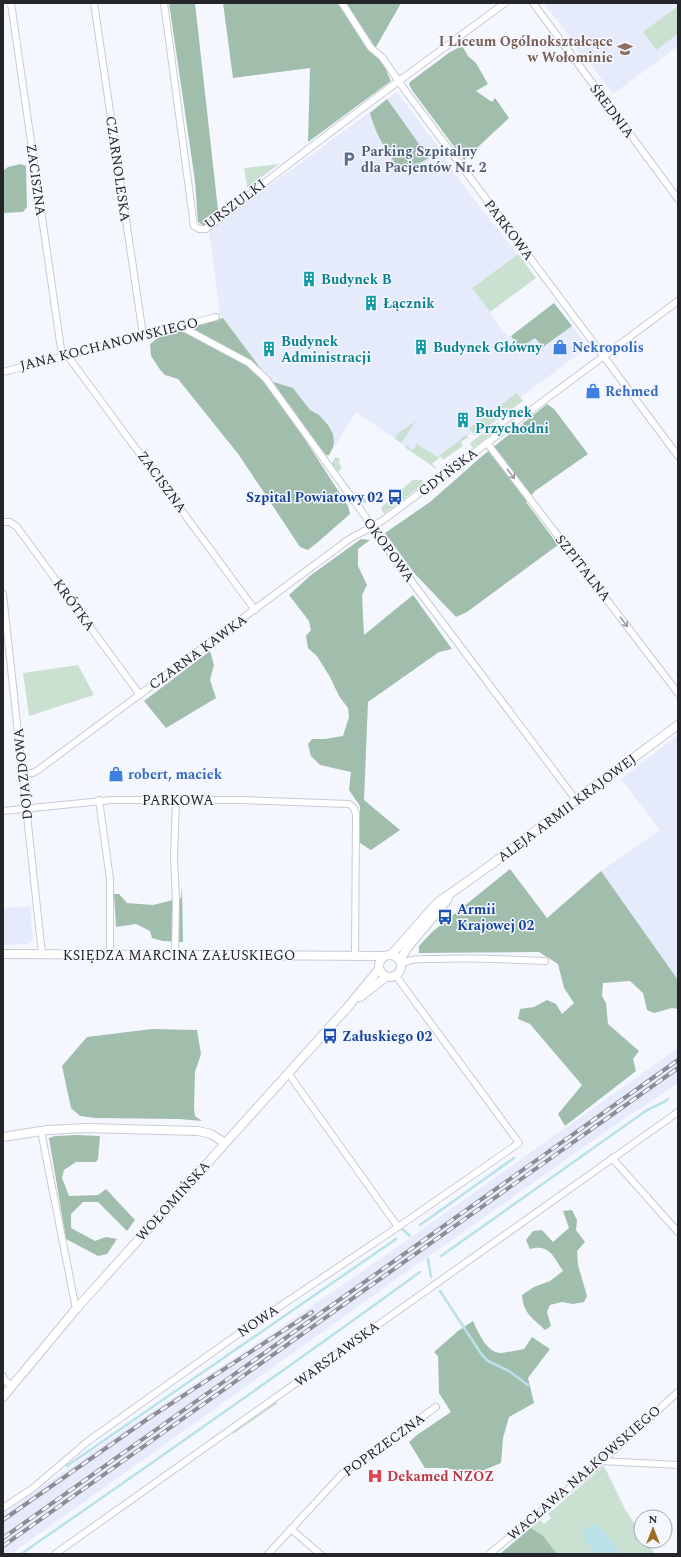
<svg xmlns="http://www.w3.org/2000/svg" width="681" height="1557" font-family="Spectral,serif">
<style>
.built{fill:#e6ebfc}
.green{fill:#cae1d2}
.forest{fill:#a0beab}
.water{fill:#bae1e8}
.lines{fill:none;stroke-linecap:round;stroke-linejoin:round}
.stream{stroke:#bae1e8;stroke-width:2.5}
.minor-casing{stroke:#c8cbd5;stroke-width:8}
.tertiary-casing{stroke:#c8cbd5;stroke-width:10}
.minor{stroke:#fff;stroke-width:6}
.tertiary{stroke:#fff;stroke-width:8}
.rail-casing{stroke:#8d8e94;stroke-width:4}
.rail{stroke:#f5f7ff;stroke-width:2.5;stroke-dasharray:8;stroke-linecap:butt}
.oneway{stroke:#9c9d9e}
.labels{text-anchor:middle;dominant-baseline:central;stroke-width:3;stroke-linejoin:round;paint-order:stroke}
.education-label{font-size:14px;font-weight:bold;fill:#785e54;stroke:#f5f7ff;text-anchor:end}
.street-label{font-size:14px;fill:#242528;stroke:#f5f7ff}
.service-label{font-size:14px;font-weight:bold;fill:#4e5e75;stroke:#f5f7ff;text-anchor:start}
.culture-label{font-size:14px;font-weight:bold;fill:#0d838f;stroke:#f5f7ff;text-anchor:start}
.shop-label{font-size:14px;font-weight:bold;fill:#366cbe;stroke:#f5f7ff;text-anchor:start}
.transit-label{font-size:14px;font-weight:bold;fill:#164399;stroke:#f5f7ff;text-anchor:start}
.health-label{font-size:14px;font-weight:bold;fill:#be3a42;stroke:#f5f7ff;text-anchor:start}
</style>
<rect width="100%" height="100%" fill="#f5f7ff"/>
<g class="built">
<path d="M 544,3 L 678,3 L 678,46 L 613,94 L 582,53 L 580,54 L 572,43 L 573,41 Z"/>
<path d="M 397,92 L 446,157 L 445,160 L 479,206 L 518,254 L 472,288 L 508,337 L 511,336 L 519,348 L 535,338 L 543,347 L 572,326 L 588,347 L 431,464 L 356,412 L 327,458 L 220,314 L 209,230 Z"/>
<path d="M 678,735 L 678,980 L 601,871 L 660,830 L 621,779 Z"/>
<path d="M 30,906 L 33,940 L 28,944 L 3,945 L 3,908 Z"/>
<path d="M 678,1048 L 678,1083 L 645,1106 L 631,1114 L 425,1259 L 11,1554 L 3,1554 L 3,1514 L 128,1427 L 277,1330 L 393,1250 Z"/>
</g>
<g class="green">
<path d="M 678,6 L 678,34 L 656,50 L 643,32 Z"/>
<path d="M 279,164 L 247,188 L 244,168 Z"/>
<path d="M 518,254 L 536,278 L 490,312 L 472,288 Z"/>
<path d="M 517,393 L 523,401 L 475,436 L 469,428 Z"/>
<path d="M 416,421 L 401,443 L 395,438 L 397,434 Z"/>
<path d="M 498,422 L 501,427 L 473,448 L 470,443 Z"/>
<path d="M 466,435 L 470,440 L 467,438 L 461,442 L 463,446 L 443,460 L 440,455 Z"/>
<path d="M 403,444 L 413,450 L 417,444 L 437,457 L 438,456 L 439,458 L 432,464 L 437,468 L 435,468 L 406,448 Z"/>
<path d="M 335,457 L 340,459 L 339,463 L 342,468 L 338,472 L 358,499 L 363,496 L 366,500 L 366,503 L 361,503 L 357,500 L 334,469 L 332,463 Z"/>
<path d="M 413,480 L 423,480 L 421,486 L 384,514 L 382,510 L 381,507 L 392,498 L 394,499 L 397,496 L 396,494 Z"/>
<path d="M 78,665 L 94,695 L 29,716 L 23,673 Z"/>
<path d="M 275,1402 L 278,1403 L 233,1434 L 233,1431 Z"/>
<path d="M 604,1466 L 626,1511 L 641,1533 L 641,1541 L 646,1541 L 655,1554 L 500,1554 L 540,1520 L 544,1524 L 551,1518 L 548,1514 Z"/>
</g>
<g class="forest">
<path d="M 169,3 L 195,3 L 218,210 L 204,226 L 198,222 L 195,181 Z"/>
<path d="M 223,3 L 401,3 L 376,47 L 391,81 L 308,142 L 310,68 L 233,78 Z"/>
<path d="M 462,46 L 468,56 L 476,63 L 488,84 L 476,91 L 492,102 L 495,98 L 509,118 L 464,160 L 412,90 L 409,84 L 410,82 L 450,52 Z"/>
<path d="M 387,99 L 429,158 L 402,173 C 388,154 376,136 370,113 Z"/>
<path d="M 21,164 L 26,166 L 27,207 L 23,212 L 3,213 L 3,171 L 8,167 Z"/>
<path d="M 554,303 L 572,326 L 543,347 L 535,338 L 520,348 L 511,336 Z"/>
<path d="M 223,318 L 270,381 L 293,388 L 310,410 L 319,415 L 328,425 L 333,434 L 334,442 L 333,447 L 329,455 L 326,455 L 308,432 L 306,441 L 348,506 L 350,514 L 318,542 L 308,550 L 300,547 L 239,455 L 178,379 L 165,375 L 161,371 L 151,356 L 150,344 L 163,334 Z"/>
<path d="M 547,404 L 554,409 L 588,454 L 535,491 L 526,502 L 558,545 L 467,612 L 456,617 L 415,574 L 385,533 L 430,502 L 481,457 Z"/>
<path d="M 361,539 L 370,540 L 358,549 L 358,566 L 367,585 L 362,595 L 364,635 L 413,595 L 452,649 L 439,652 L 368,702 L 364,800 L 400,830 L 371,850 L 360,843 L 360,806 L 349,790 L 351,772 L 320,765 L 311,756 L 308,744 L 312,739 L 325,739 L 343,736 L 349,717 L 348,708 L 339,696 L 330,677 L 317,656 L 308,648 L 306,636 L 311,630 L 309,621 L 289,595 L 311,575 Z"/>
<path d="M 210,651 L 214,665 L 210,680 L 216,698 L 166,728 L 144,701 Z"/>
<path d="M 510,869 L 547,918 L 601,871 L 678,980 L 678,1009 L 672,1008 L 654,1013 L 647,1010 L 643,993 L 630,981 L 603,983 L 602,996 L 606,1003 L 608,1024 L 639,1051 L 633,1059 L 636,1071 L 565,1126 L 558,1114 L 582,1085 L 530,1024 L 518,1019 L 520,1009 L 534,1007 L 547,1000 L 556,1004 L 562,1014 L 574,1003 L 564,988 L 558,964 L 539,952 L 419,953 L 419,946 L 432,932 Z"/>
<path d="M 182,887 L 183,942 L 163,941 L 152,938 L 150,931 L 136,924 L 116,927 L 114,894 L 119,894 L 127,903 L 153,905 L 181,898 Z"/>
<path d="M 152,1029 L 197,1030 L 201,1054 L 195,1072 L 194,1108 L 195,1116 L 202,1121 L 179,1119 L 95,1118 L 80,1116 L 71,1108 L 62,1066 L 87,1037 Z"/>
<path d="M 76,1135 L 100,1136 L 98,1159 L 96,1162 L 76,1162 L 64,1170 L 62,1178 L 69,1196 L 98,1195 L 106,1189 L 135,1220 L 127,1231 L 98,1202 L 83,1202 L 71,1214 L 71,1228 L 95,1241 L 106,1237 L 117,1239 L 107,1254 L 98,1256 L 66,1239 L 49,1138 L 55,1136 Z"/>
<path d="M 572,1210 L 577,1220 L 576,1230 L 585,1242 L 577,1251 L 578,1265 L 587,1296 L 584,1302 L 573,1304 L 562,1302 L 550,1305 L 547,1312 L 551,1326 L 545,1330 C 532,1317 524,1315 522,1295 L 534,1287 L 550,1281 L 563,1271 C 553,1256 549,1244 530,1249 L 526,1240 L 533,1231 L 542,1230 L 553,1242 L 569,1228 L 563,1211 Z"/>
<path d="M 473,1321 C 478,1332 487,1354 502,1353 C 509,1352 517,1350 524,1349 L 532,1337 L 550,1349 L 528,1378 L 534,1403 L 509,1417 L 503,1438 L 501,1463 L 472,1475 L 447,1468 L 425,1468 L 409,1442 L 417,1435 L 451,1412 L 439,1393 L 438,1356 L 434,1352 L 458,1331 Z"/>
<path d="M 531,1528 L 543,1536 L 557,1554 L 500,1554 Z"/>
</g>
<path class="water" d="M 594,1525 L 600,1526 L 622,1554 L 594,1554 L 583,1536 L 585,1529 Z"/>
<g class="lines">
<g class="stream">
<path d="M 420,1225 L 514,1158"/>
<path d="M 402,1229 L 410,1236"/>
<path d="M 441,1256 L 647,1110 L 664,1102 L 668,1099"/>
<path d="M 428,1259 L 431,1277"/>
<path d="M 440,1291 L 482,1355 L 488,1361 L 509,1371 L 528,1385"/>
<path d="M 67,1466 L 396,1239"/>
<path d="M 21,1554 C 155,1461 288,1368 420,1272"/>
</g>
<g class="minor-casing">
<g id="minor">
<path d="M 11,3 L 62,356"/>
<path d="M 94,3 L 143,335"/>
<path d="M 164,3 L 194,226 L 199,229 L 206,229 C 303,151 404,77 505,3"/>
<path d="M 342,3 L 371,48 L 382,57 L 407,93 L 678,456"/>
<path d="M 533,3 L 678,199"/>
<path d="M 180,326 L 249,363 L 266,379 L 365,516 L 379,538 L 576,800"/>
<path d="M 67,355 L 255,610"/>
<path d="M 3,372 L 216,317"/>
<path d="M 487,443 L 678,693"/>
<path d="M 3,522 L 10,522 L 17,527 L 140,695"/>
<path d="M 3,594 L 42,954"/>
<path d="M 23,774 L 33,773 L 38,770 L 348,540 C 361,532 374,527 386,518 L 678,301"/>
<path d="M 99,800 L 110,879 L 110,955"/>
<path d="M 3,811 L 112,800 L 241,800 L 349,804 L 354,808 L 356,814 L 355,957"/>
<path d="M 175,955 L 176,901 L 174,857 L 176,800"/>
<path d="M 401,964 C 411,958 424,959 434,959 C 471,958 508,959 545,961"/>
<path d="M 288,1073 L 398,1227"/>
<path d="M 41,1131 L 76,1309"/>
<path d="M 612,1158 L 678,1232"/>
<path d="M 3,1376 L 4,1380 L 12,1386"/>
<path d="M 601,1461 L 678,1465"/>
<path d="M 3,1508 L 33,1488 L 87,1442 L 234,1337 L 398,1227 L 519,1143 L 396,976"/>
<path d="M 291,1529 L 320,1554"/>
<path d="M 55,1554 L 678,1112"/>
<path d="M 268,1554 L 343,1473 L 436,1407"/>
<path d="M 489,1554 L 592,1470 L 678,1392"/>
</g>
</g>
<g class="tertiary-casing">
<g id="tertiary">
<path d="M 3,954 L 384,956"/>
<circle cx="390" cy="966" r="11"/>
<path d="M 391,955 L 437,903 L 492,864 L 576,800 L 678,725"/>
<path d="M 400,960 L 408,947 L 448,899"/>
<path d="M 360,997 L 386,977"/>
<path d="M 3,1137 L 47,1130 L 86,1128 L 198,1131 L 211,1134 L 225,1143"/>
<path d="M 3,1397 L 76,1309 L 347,1008 L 379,969"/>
</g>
</g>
<use href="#minor" class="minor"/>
<use href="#tertiary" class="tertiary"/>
<g class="rail-casing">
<g id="rail">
<path d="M 3,1520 L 149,1418 L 312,1312"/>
<path d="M 3,1538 L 678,1060"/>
<path d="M 3,1546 L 678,1068"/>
</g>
</g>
<use href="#rail" class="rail"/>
</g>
<defs><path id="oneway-shaft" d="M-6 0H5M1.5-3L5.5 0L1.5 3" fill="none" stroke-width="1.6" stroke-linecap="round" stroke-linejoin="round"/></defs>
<g class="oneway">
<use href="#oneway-shaft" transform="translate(511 474) rotate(53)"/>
<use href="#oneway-shaft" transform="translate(624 622) rotate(53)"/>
</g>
<defs>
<g id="school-bare" transform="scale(1.2)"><path d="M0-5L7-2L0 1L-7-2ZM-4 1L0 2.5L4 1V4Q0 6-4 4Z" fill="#8d6e63" stroke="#f5f7ff" stroke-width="2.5" paint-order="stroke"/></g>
<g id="parking-bare" transform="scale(1.2)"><path d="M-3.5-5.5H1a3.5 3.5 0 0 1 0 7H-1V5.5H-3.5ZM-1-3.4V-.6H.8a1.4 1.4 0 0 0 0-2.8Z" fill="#5c6f8a" stroke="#f5f7ff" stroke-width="2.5" paint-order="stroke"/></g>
<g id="building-bare" transform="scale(1.2)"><path d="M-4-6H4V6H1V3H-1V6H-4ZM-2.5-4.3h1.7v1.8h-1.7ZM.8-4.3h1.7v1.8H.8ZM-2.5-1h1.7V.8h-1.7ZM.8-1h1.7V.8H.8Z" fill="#0f9aa8" stroke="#f5f7ff" stroke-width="2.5" paint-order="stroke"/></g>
<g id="shop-bare" transform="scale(1.2)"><path d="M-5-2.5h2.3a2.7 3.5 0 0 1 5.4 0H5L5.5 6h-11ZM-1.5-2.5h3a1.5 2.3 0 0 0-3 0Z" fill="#3f7fe0" stroke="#f5f7ff" stroke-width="2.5" paint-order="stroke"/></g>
<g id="bus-bare" transform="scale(1.2)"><path d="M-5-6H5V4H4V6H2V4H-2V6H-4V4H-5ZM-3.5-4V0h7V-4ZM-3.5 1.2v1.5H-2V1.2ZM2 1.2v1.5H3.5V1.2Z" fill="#1a4fb4" stroke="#f5f7ff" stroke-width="2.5" paint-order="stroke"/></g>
<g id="hospital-bare" transform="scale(1.2)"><path d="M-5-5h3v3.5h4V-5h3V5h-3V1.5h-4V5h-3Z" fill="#e0444e" stroke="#f5f7ff" stroke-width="2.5" paint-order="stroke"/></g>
</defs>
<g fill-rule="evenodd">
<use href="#school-bare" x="625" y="49"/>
<use href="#parking-bare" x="349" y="159"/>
<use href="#building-bare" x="309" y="279"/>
<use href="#building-bare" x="371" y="303"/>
<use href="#building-bare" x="421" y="347"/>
<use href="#shop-bare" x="560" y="347"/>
<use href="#building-bare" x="269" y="349"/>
<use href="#shop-bare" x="593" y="391"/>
<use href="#building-bare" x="463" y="420"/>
<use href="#bus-bare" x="395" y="497"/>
<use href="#shop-bare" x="116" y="774"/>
<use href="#bus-bare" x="445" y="917"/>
<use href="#bus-bare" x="330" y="1036"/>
<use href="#hospital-bare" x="375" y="1476"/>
</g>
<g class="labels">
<g class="education-label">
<text x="613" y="41">I Liceum Ogólnokształcące<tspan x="613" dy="16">w Wołominie</tspan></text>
</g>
<g class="street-label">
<text transform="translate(612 111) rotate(53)">ŚREDNIA</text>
<text transform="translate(118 169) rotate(82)">CZARNOLESKA</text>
<text transform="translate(36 180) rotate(82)">ZACISZNA</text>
<text transform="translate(235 204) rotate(-37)">URSZULKI</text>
<text transform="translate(509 230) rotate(53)">PARKOWA</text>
<text transform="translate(109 344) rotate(-14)">JANA KOCHANOWSKIEGO</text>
<text transform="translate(448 472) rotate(-37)">GDYŃSKA</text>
<text transform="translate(162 482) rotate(54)">ZACISZNA</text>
<text transform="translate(389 550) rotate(54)">OKOPOWA</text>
<text transform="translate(583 568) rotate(52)">SZPITALNA</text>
<text transform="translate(74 605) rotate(54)">KRÓTKA</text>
<text transform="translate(198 652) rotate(-36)">CZARNA KAWKA</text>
<text transform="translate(23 774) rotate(-96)">DOJAZDOWA</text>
<text x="178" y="800">PARKOWA</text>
<text transform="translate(567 808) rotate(-37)">ALEJA ARMII KRAJOWEJ</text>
<text x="179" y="955">KSIĘDZA MARCINA ZAŁUSKIEGO</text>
<text transform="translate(173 1201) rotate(-48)">WOŁOMIŃSKA</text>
<text transform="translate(258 1321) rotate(-34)">NOWA</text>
<text transform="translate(337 1354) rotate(-36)">WARSZAWSKA</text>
<text transform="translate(384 1445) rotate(-36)">POPRZECZNA</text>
<text transform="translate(584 1473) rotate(-41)">WACŁAWA NAŁKOWSKIEGO</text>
</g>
<g class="service-label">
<text x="361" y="151">Parking Szpitalny<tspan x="361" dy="16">dla Pacjentów Nr. 2</tspan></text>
</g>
<g class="culture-label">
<text x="321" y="279">Budynek B</text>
<text x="383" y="303">Łącznik</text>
<text x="281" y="341">Budynek<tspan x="281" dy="16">Administracji</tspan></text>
<text x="433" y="347">Budynek Główny</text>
<text x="475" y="412">Budynek<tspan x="475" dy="16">Przychodni</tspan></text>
</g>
<g class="shop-label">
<text x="572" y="347">Nekropolis</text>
<text x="605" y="391">Rehmed</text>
<text x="128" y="774">robert, maciek</text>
</g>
<g class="transit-label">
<text x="383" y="497" text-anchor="end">Szpital Powiatowy 02</text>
<text x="457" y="909">Armii<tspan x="457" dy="16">Krajowej 02</tspan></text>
<text x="342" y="1036">Załuskiego 02</text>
</g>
<g class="health-label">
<text x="387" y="1476">Dekamed NZOZ</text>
</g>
</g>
<rect width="681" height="1557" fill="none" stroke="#242528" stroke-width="8"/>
<g transform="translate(653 1529)"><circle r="19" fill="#f5f7ff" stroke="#a1a3a9"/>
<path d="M0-3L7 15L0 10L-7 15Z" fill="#9d7020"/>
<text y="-6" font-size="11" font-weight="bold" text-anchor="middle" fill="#242528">N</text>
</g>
</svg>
